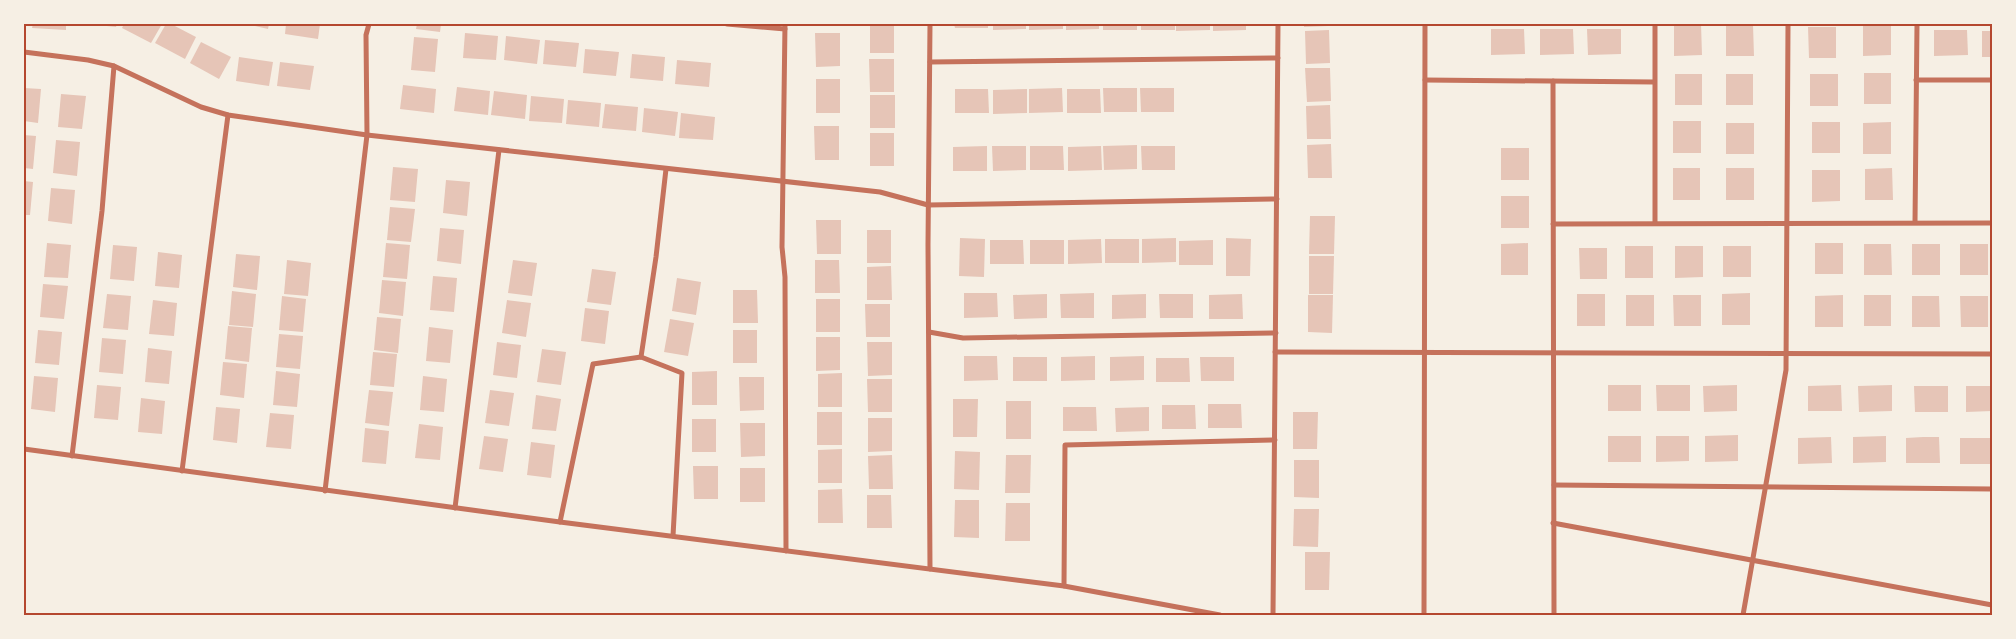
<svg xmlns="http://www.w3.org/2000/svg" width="2016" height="639" font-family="Ubuntu,sans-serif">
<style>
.building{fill:#e6c5b7}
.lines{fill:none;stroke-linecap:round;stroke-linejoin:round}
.minor{stroke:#c5725c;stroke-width:5}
.neatline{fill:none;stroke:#b5482f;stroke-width:2}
</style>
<rect width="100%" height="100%" fill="#f6efe4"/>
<g class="building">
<path d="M 33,24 L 66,24 L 66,30 L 32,28 Z"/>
<path d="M 88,24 L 117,24 L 116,27 Z"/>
<path d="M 124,24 L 162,24 L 151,43 L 122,28 Z"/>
<path d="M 166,24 L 171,24 L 196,37 L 185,59 L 155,43 Z"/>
<path d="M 247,24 L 269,24 L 268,29 Z"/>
<path d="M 286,24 L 320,24 L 318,39 L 285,34 Z"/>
<path d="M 417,24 L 441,24 L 440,32 L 416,29 Z"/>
<rect x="870" y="24" width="24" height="29"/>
<path d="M 954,24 L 988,24 L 988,28 L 955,28 Z"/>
<path d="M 993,24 L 1026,24 L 1026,29 L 993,30 Z"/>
<path d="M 1029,24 L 1063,24 L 1063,29 L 1029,30 Z"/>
<path d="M 1066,24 L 1099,24 L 1099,29 L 1066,30 Z"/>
<rect x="1103" y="24" width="34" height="6"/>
<rect x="1141" y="24" width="34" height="6"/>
<path d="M 1176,24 L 1210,24 L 1210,30 L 1176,31 Z"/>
<path d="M 1213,24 L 1246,24 L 1246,30 L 1213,31 Z"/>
<path d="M 1304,24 L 1328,24 L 1328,26 L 1304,27 Z"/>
<path d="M 1674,24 L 1701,24 L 1702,55 L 1674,56 Z"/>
<path d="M 1891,24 L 1891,55 L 1863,56 L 1863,25 Z"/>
<path d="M 1726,25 L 1753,25 L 1754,56 L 1726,56 Z"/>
<path d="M 1808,27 L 1836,27 L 1836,58 L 1809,58 Z"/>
<path d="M 1491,29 L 1524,29 L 1525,54 L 1491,55 Z"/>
<path d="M 1540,29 L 1573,29 L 1574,54 L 1540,55 Z"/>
<path d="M 1587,29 L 1621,29 L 1621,54 L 1588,55 Z"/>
<path d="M 1329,30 L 1330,63 L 1306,64 L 1305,31 Z"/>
<path d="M 1934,30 L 1967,30 L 1968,55 L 1934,56 Z"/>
<rect x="1982" y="31" width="10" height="26"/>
<path d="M 465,33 L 498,36 L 496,60 L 463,58 Z"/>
<path d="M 815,33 L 840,33 L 840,66 L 816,67 Z"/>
<path d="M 506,36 L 540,40 L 537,64 L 504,60 Z"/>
<path d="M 414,37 L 438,39 L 435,72 L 411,70 Z"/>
<path d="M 545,40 L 579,43 L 576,67 L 543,64 Z"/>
<path d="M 201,42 L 231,57 L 219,79 L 190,63 Z"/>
<path d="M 585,49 L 619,52 L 616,76 L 583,73 Z"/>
<path d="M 632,54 L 665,57 L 663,81 L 630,78 Z"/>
<path d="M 239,57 L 273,62 L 269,86 L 236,81 Z"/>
<path d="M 869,59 L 894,59 L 894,92 L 870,92 Z"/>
<path d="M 677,60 L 711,63 L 709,87 L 675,84 Z"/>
<path d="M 280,62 L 314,66 L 310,90 L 277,86 Z"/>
<path d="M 1305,68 L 1330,68 L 1331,101 L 1307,102 Z"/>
<rect x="1864" y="73" width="27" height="31"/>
<rect x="1675" y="74" width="27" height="31"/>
<rect x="1726" y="74" width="27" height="31"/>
<rect x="1810" y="74" width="28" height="32"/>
<rect x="816" y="79" width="24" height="34"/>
<path d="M 403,85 L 436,89 L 434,113 L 400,109 Z"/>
<path d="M 457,87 L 490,91 L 488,115 L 454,111 Z"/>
<path d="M 24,88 L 41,89 L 38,123 L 24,121 Z"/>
<path d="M 1062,88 L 1063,112 L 1029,113 L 1029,89 Z"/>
<path d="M 1103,88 L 1137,88 L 1137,112 L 1104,112 Z"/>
<path d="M 1140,88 L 1174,88 L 1174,112 L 1141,112 Z"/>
<path d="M 955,89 L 988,89 L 989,113 L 955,113 Z"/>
<path d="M 1027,89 L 1027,113 L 993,114 L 993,90 Z"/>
<path d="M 1067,89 L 1100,89 L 1101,113 L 1067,113 Z"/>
<path d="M 494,91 L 527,95 L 525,119 L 491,115 Z"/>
<path d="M 61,94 L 86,96 L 82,129 L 58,127 Z"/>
<rect x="870" y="95" width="25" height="33"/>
<path d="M 531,96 L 564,99 L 562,123 L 529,121 Z"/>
<path d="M 568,100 L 601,103 L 599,127 L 566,124 Z"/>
<path d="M 605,104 L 638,107 L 636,131 L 602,128 Z"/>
<path d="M 1330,105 L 1331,139 L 1307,139 L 1306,106 Z"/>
<path d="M 644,108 L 678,112 L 675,136 L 642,132 Z"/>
<path d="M 681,113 L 715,117 L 713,140 L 679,138 Z"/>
<rect x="1673" y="121" width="28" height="32"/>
<rect x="1812" y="122" width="28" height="31"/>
<path d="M 1891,122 L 1891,154 L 1863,154 L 1863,123 Z"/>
<rect x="1726" y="123" width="28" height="31"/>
<path d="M 814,126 L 839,126 L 839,160 L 815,160 Z"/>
<rect x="870" y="133" width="24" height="33"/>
<path d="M 24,135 L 36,136 L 33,169 L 24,168 Z"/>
<path d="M 56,140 L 80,142 L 77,176 L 53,173 Z"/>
<path d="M 1331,144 L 1332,178 L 1308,178 L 1307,145 Z"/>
<path d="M 1137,145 L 1137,169 L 1104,170 L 1103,146 Z"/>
<path d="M 987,146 L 987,171 L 953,171 L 953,147 Z"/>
<path d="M 992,146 L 1026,146 L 1026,170 L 993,171 Z"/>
<path d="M 1030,146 L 1063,146 L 1064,170 L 1030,170 Z"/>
<path d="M 1101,146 L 1102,170 L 1068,171 L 1068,147 Z"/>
<path d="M 1141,146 L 1175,146 L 1175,170 L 1142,170 Z"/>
<rect x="1501" y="148" width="28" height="32"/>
<path d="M 393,167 L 418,169 L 415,202 L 390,200 Z"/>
<rect x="1673" y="168" width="27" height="32"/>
<rect x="1726" y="168" width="28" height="32"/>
<path d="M 1892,168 L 1893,200 L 1865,200 L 1865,169 Z"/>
<path d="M 1812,170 L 1840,170 L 1840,201 L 1812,202 Z"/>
<path d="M 446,180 L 470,182 L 467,216 L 443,213 Z"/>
<path d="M 24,181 L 33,182 L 30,215 L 24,215 Z"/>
<path d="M 51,188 L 75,190 L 72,224 L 48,221 Z"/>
<rect x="1501" y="196" width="28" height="32"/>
<path d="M 390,207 L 415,209 L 411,242 L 387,240 Z"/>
<path d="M 1310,216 L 1335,216 L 1334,254 L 1309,254 Z"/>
<path d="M 816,220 L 841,220 L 841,254 L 817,254 Z"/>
<path d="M 440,228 L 464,230 L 461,264 L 437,261 Z"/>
<rect x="867" y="230" width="24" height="33"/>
<path d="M 960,238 L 985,239 L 984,277 L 959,276 Z"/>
<path d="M 1176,238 L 1176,262 L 1142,263 L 1142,239 Z"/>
<path d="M 1226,238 L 1251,239 L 1250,276 L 1226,276 Z"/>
<path d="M 1101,239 L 1102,263 L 1068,264 L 1068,240 Z"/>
<rect x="1105" y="239" width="34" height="24"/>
<path d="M 990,240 L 1023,240 L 1024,264 L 990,264 Z"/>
<rect x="1030" y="240" width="34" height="24"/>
<path d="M 1213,240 L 1213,265 L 1179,265 L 1179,241 Z"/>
<path d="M 47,243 L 71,245 L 68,278 L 44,277 Z"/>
<path d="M 386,243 L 410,245 L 407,279 L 383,277 Z"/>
<path d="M 1528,243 L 1528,275 L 1501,275 L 1501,244 Z"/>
<rect x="1815" y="243" width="28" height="31"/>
<path d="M 1864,244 L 1891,244 L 1892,275 L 1864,275 Z"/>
<rect x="1912" y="244" width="28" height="31"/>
<rect x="1960" y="244" width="28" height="31"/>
<path d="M 113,245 L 137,247 L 134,281 L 110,279 Z"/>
<rect x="1625" y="246" width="28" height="32"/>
<path d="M 1675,246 L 1703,246 L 1703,277 L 1675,278 Z"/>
<rect x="1723" y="246" width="28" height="31"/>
<path d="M 1579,248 L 1607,248 L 1607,279 L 1580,279 Z"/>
<path d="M 158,252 L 182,255 L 179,288 L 155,286 Z"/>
<path d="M 236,254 L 260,256 L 257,290 L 233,287 Z"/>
<path d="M 1309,256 L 1334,256 L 1333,294 L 1309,294 Z"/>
<path d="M 287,260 L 311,263 L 308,296 L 284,294 Z"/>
<path d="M 513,260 L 537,263 L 532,296 L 508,293 Z"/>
<path d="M 815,260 L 839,260 L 840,293 L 815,293 Z"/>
<path d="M 891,266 L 892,300 L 867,300 L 867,267 Z"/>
<path d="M 592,269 L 616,272 L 611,305 L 587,302 Z"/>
<path d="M 433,276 L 457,278 L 454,312 L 430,310 Z"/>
<path d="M 677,278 L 701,282 L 696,315 L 672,311 Z"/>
<path d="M 382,280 L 406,282 L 403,316 L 379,313 Z"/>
<path d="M 43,284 L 68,286 L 64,319 L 40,317 Z"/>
<path d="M 733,290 L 757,290 L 758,323 L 733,323 Z"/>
<path d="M 232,291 L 256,294 L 253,327 L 229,325 Z"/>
<path d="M 964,293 L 997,293 L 998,317 L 964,318 Z"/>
<path d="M 1094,293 L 1094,318 L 1061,318 L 1060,294 Z"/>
<path d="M 1750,293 L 1750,325 L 1722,325 L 1722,294 Z"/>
<path d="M 107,294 L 131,296 L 128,330 L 103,328 Z"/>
<path d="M 1047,294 L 1047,318 L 1014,319 L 1013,295 Z"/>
<path d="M 1146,294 L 1146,318 L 1112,319 L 1112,295 Z"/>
<path d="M 1159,294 L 1193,294 L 1193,318 L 1160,318 Z"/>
<path d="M 1242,294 L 1243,319 L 1209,319 L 1209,295 Z"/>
<rect x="1577" y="294" width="28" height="32"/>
<path d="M 1308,295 L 1333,295 L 1332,333 L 1308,332 Z"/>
<rect x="1626" y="295" width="28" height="31"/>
<path d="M 1673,295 L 1701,295 L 1701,326 L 1674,326 Z"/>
<path d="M 1843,295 L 1843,327 L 1815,327 L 1815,296 Z"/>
<rect x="1864" y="295" width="27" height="31"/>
<path d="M 282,296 L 306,299 L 303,332 L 279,330 Z"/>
<path d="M 1912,296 L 1939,296 L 1940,327 L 1912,327 Z"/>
<path d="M 1960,296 L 1988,296 L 1988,327 L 1961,327 Z"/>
<rect x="816" y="299" width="24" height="33"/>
<path d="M 153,300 L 177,303 L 174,336 L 149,334 Z"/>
<path d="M 507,300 L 531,303 L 526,337 L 502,333 Z"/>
<path d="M 865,304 L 890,304 L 890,337 L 866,337 Z"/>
<path d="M 585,308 L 609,311 L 605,344 L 581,341 Z"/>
<path d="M 377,317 L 401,319 L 398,353 L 374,350 Z"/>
<path d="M 670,319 L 694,323 L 688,356 L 664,352 Z"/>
<path d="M 228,326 L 252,328 L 249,362 L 225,359 Z"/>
<path d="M 429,327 L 453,330 L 450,363 L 426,361 Z"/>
<path d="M 38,330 L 62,332 L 59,365 L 35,363 Z"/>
<rect x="733" y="330" width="24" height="33"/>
<path d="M 279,334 L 303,336 L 300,369 L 276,367 Z"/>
<path d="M 816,337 L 840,337 L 840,370 L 816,371 Z"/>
<path d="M 102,338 L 126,340 L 123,374 L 99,372 Z"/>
<path d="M 497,342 L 521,345 L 517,378 L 493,375 Z"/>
<path d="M 867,342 L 892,342 L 892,375 L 868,376 Z"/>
<path d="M 148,348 L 172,351 L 169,384 L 145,382 Z"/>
<path d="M 542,349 L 566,352 L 561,385 L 537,382 Z"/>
<path d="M 373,352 L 397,354 L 394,387 L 370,385 Z"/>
<path d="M 964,356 L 997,356 L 998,380 L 964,381 Z"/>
<path d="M 1095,356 L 1095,380 L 1061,381 L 1061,357 Z"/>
<path d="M 1144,356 L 1144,380 L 1110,381 L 1110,357 Z"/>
<rect x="1013" y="357" width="34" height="24"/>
<path d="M 1200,357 L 1234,357 L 1234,381 L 1201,381 Z"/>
<path d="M 1156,358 L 1189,358 L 1190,382 L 1156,382 Z"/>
<path d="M 223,362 L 247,364 L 244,398 L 220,395 Z"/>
<path d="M 276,371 L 300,374 L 297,407 L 273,405 Z"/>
<path d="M 717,371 L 717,405 L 692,405 L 692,372 Z"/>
<path d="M 842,373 L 842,407 L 818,407 L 818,374 Z"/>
<path d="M 34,376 L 58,378 L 55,412 L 31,409 Z"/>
<path d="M 423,376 L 447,379 L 444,412 L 420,410 Z"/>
<path d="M 739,377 L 764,377 L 764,410 L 740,411 Z"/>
<path d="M 867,379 L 892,379 L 892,412 L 868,412 Z"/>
<path d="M 97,385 L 121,387 L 118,420 L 94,418 Z"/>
<rect x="1608" y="385" width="33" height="26"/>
<path d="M 1656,385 L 1690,385 L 1690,411 L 1657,411 Z"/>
<path d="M 1737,385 L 1737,411 L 1704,412 L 1703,386 Z"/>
<path d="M 1841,385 L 1842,411 L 1808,411 L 1808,386 Z"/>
<path d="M 1892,385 L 1892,411 L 1859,412 L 1858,386 Z"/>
<path d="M 1914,386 L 1948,386 L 1948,412 L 1915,412 Z"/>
<path d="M 1966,386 L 1992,386 L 1992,411 L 1966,412 Z"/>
<path d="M 369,390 L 393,392 L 389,426 L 365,423 Z"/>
<path d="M 490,390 L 514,393 L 509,426 L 485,423 Z"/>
<path d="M 536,395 L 561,399 L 556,431 L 532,429 Z"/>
<path d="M 141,398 L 165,401 L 162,434 L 138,432 Z"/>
<path d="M 953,399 L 978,399 L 977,437 L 953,437 Z"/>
<rect x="1006" y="401" width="25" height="38"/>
<path d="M 1208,404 L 1241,404 L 1242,428 L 1208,428 Z"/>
<path d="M 1162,405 L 1195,405 L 1196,429 L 1162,429 Z"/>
<path d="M 216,407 L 240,409 L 237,443 L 213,440 Z"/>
<path d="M 1063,407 L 1096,407 L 1097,431 L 1063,431 Z"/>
<path d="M 1149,407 L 1149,431 L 1116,432 L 1115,408 Z"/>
<rect x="817" y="412" width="25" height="33"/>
<path d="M 1293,412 L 1318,412 L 1317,449 L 1293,449 Z"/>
<path d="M 270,413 L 294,415 L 291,449 L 266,447 Z"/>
<path d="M 868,418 L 892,418 L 892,451 L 868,452 Z"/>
<rect x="692" y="419" width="24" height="33"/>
<path d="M 740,423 L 765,423 L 765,456 L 741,457 Z"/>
<path d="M 419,424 L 443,427 L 440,460 L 415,458 Z"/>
<path d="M 365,428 L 389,431 L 386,464 L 362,462 Z"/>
<path d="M 1738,435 L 1738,461 L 1705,462 L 1705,436 Z"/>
<path d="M 484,436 L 508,439 L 503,472 L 479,469 Z"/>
<rect x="1608" y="436" width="33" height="26"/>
<path d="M 1656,436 L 1689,436 L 1689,461 L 1656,462 Z"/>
<path d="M 1886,436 L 1886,462 L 1853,463 L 1853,437 Z"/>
<path d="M 1831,437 L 1832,463 L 1798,464 L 1798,438 Z"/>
<path d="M 1923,437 L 1939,437 L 1940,463 L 1906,463 L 1906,438 Z"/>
<rect x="1960" y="438" width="32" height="26"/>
<path d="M 531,442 L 555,445 L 551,478 L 527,475 Z"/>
<path d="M 842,449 L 842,483 L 818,483 L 818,450 Z"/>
<path d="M 955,451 L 980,452 L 979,490 L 954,489 Z"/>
<path d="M 892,455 L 893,489 L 869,489 L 868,456 Z"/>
<path d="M 1006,455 L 1031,455 L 1030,493 L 1005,493 Z"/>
<path d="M 1294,460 L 1319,460 L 1319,498 L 1294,497 Z"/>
<path d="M 693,466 L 718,466 L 718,499 L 694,499 Z"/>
<rect x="740" y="468" width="25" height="34"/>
<path d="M 842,489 L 843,523 L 818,523 L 818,490 Z"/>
<path d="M 867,495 L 891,495 L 892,528 L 867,528 Z"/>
<path d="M 955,500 L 979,500 L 979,538 L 954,537 Z"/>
<path d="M 1006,503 L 1030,503 L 1030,541 L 1005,541 Z"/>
<path d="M 1294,509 L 1319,509 L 1318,547 L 1293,546 Z"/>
<path d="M 1305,552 L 1330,552 L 1329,590 L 1305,590 Z"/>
</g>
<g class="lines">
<g class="minor">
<path d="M 727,24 L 785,29"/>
<path d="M 785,24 L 782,247 L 785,277 L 786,551"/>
<path d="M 930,24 L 928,244 L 930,569"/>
<path d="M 1655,24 L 1655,223"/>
<path d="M 24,52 L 88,60 L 114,66 L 201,107 L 228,115 L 367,135 L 880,192 L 928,205 L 1277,199"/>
<path d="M 930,62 L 1278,58"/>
<path d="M 1425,80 L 1654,82"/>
<path d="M 1916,80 L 1992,80"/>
<path d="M 1553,81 L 1554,615"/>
<path d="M 1915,222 L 1917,24"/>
<path d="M 1553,224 L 1992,223"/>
<path d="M 929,332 L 963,338 L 1276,333"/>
<path d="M 1275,352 L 1992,354"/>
<path d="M 641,357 L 656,257 L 666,169"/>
<path d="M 24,449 L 560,522 L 1064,586 L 1220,615"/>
<path d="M 72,456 L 102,211 L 114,66"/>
<path d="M 182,471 L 228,115"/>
<path d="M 1554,485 L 1992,489"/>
<path d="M 325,491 L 367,135 L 366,35 L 369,24"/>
<path d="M 455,508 L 499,150"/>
<path d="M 560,522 L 593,364 L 641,357 L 682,373 L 673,536"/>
<path d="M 1553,523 L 1992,605"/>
<path d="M 1064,586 L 1065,445 L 1275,440"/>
<path d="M 1273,615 L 1278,24"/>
<path d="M 1424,615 L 1425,24"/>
<path d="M 1743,615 L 1786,370 L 1788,24"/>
</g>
</g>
<rect width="2016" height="639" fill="none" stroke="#f6efe4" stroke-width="50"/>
<rect x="25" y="25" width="1966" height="589" class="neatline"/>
</svg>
